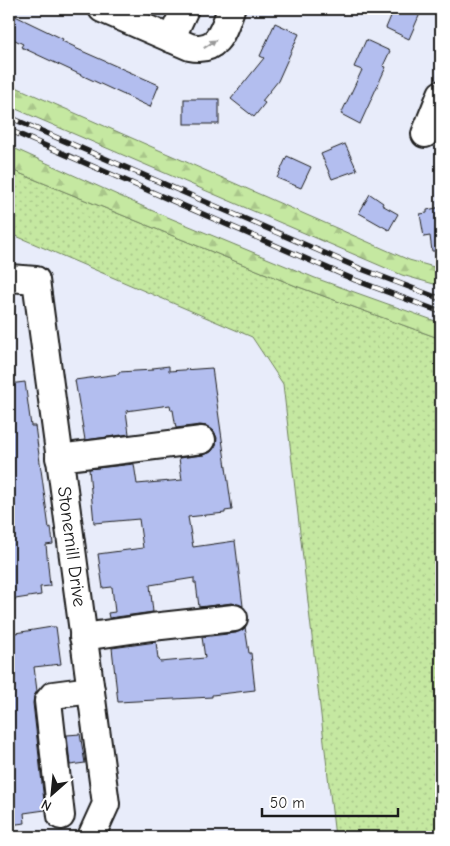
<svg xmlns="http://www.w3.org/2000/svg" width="450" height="846" font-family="'Comic Neue',sans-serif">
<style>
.grass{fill:url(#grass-dots);stroke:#70825e}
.forest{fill:url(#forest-firs);stroke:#70825e}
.building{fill:#b3beef;stroke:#1c1c1c}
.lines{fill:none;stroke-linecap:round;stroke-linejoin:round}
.minor-casing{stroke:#1c1c1c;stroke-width:30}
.minor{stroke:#fff;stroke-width:26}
.rail-casing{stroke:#1c1c1c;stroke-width:5.5}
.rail{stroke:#fff;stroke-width:4;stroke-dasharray:11;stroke-linecap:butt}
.oneway{fill:#999}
.labels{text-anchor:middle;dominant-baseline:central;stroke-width:4.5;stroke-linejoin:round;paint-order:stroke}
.street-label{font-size:19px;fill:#1c1c1c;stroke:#fff}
</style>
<defs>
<pattern id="grass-dots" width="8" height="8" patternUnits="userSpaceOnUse" patternTransform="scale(1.25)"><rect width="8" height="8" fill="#c5e8a1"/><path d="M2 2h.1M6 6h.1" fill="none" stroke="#a9c68a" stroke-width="1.8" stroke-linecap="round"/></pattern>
<pattern id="forest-firs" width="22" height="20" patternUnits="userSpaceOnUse" patternTransform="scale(1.25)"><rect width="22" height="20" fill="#c5e8a1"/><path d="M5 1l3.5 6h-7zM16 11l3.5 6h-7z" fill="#a9c68a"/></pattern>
</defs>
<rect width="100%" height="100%" fill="#e8ecfa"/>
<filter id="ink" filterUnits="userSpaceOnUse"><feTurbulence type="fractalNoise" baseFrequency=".02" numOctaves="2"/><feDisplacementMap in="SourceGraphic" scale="10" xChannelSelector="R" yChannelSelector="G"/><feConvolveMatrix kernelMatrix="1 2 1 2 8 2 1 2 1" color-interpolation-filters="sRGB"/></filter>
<g filter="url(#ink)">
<path class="grass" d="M 9,169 L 296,286 L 441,339 L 441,837 L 335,837 L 283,384 L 252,337 L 9,233 Z"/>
<g class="forest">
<path d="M 9,84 L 409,260 L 441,269 L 441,286 L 402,275 L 9,106 Z"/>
<path d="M 9,146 L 153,211 L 315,278 L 441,323 L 441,339 L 296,286 L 9,169 Z"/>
</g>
<g class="building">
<path d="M 394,9 L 422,9 L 409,39 L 386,28 Z"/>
<path d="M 9,13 L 63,39 L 62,41 L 75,47 L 75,48 L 159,85 L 150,107 L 21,47 L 23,44 L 9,37 Z"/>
<path d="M 275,23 L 299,34 L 278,81 L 262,101 L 265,103 L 254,117 L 231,99 L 264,58 L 260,56 Z"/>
<path d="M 366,40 L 390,51 L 383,66 L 386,67 L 360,124 L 341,114 L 362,70 L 354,67 Z"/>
<rect x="184" y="99" width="35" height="25"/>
<path d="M 345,144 L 357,170 L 332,179 L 321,154 Z"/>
<path d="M 287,156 L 311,167 L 301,188 L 277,178 Z"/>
<path d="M 370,194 L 383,203 L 382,205 L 398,214 L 389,230 L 359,213 Z"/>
<path d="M 441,207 L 441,251 L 432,251 L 430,236 L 424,237 L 420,214 L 427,213 L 427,210 Z"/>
<path d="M 169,366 L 169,371 L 212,368 L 232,510 L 225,511 L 225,513 L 188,517 L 193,547 L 235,541 L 243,606 L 232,603 L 199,607 L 196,583 L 194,583 L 194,578 L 150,585 L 153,612 L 109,618 L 108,613 L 115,612 L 112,587 L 103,588 L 98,554 L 143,548 L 139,519 L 94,523 L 89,469 L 134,464 L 137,484 L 182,480 L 179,458 L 204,455 L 211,452 L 216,445 L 217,438 L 214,431 L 207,426 L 200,425 L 176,428 L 173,410 L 171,410 L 170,405 L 126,411 L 129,434 L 85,440 L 75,380 L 119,374 L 119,372 L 153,370 L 153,368 Z"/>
<path d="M 25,382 L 31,426 L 35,426 L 49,528 L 51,527 L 53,544 L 46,545 L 50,586 L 40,587 L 41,595 L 9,600 L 9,384 Z"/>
<path d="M 52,627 L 56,627 L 61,664 L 34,667 L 37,691 L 34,696 L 33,703 L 45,810 L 24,813 L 25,823 L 9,825 L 9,634 Z"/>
<path d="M 245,627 L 249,653 L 251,653 L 255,690 L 212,695 L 212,697 L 118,702 L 112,648 L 156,642 L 158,659 L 159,659 L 160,662 L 205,658 L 202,637 L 236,633 Z"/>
<path d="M 80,734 L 85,763 L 70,765 L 67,735 Z"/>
</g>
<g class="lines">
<g class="minor-casing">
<g id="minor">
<path d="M 102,9 L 190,47 C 218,53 223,31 231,9"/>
<path d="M 171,39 L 185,9"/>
<path d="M 425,134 L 441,94"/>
<path id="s1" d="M 9,278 L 36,280 L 106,804 L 91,837"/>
<path d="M 59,458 L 202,440"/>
<path d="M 83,637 L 152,627 L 234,618"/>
<path d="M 61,816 L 48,701 L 53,695 L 91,690"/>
</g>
</g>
<use href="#minor" class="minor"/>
<g class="rail-casing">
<g id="rail">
<path d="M 9,117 L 359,268 L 441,299"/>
<path d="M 9,130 L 355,280 L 441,312"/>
</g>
</g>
<use href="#rail" class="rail"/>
</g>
<defs><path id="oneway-solid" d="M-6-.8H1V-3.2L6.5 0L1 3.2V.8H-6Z" transform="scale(1.25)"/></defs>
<use class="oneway" href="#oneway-solid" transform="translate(210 44) rotate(-34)"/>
</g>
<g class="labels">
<g class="street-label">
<text stroke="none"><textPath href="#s1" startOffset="296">Stonemill Drive</textPath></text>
</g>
</g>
<rect width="450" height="846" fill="none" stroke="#fff" stroke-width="30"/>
<rect x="15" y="15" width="420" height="816" fill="none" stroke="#1c1c1c" stroke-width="2" filter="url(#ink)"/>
<g transform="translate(52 794) rotate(207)" stroke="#ffffff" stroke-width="4" paint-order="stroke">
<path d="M0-4L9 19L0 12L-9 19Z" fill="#1c1c1c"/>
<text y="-8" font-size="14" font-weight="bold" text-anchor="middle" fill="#1c1c1c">N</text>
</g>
<path d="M262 808v8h136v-8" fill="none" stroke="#1c1c1c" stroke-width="2.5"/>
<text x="270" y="808" font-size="15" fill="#1c1c1c" stroke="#ffffff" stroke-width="4" paint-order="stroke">50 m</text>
</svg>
